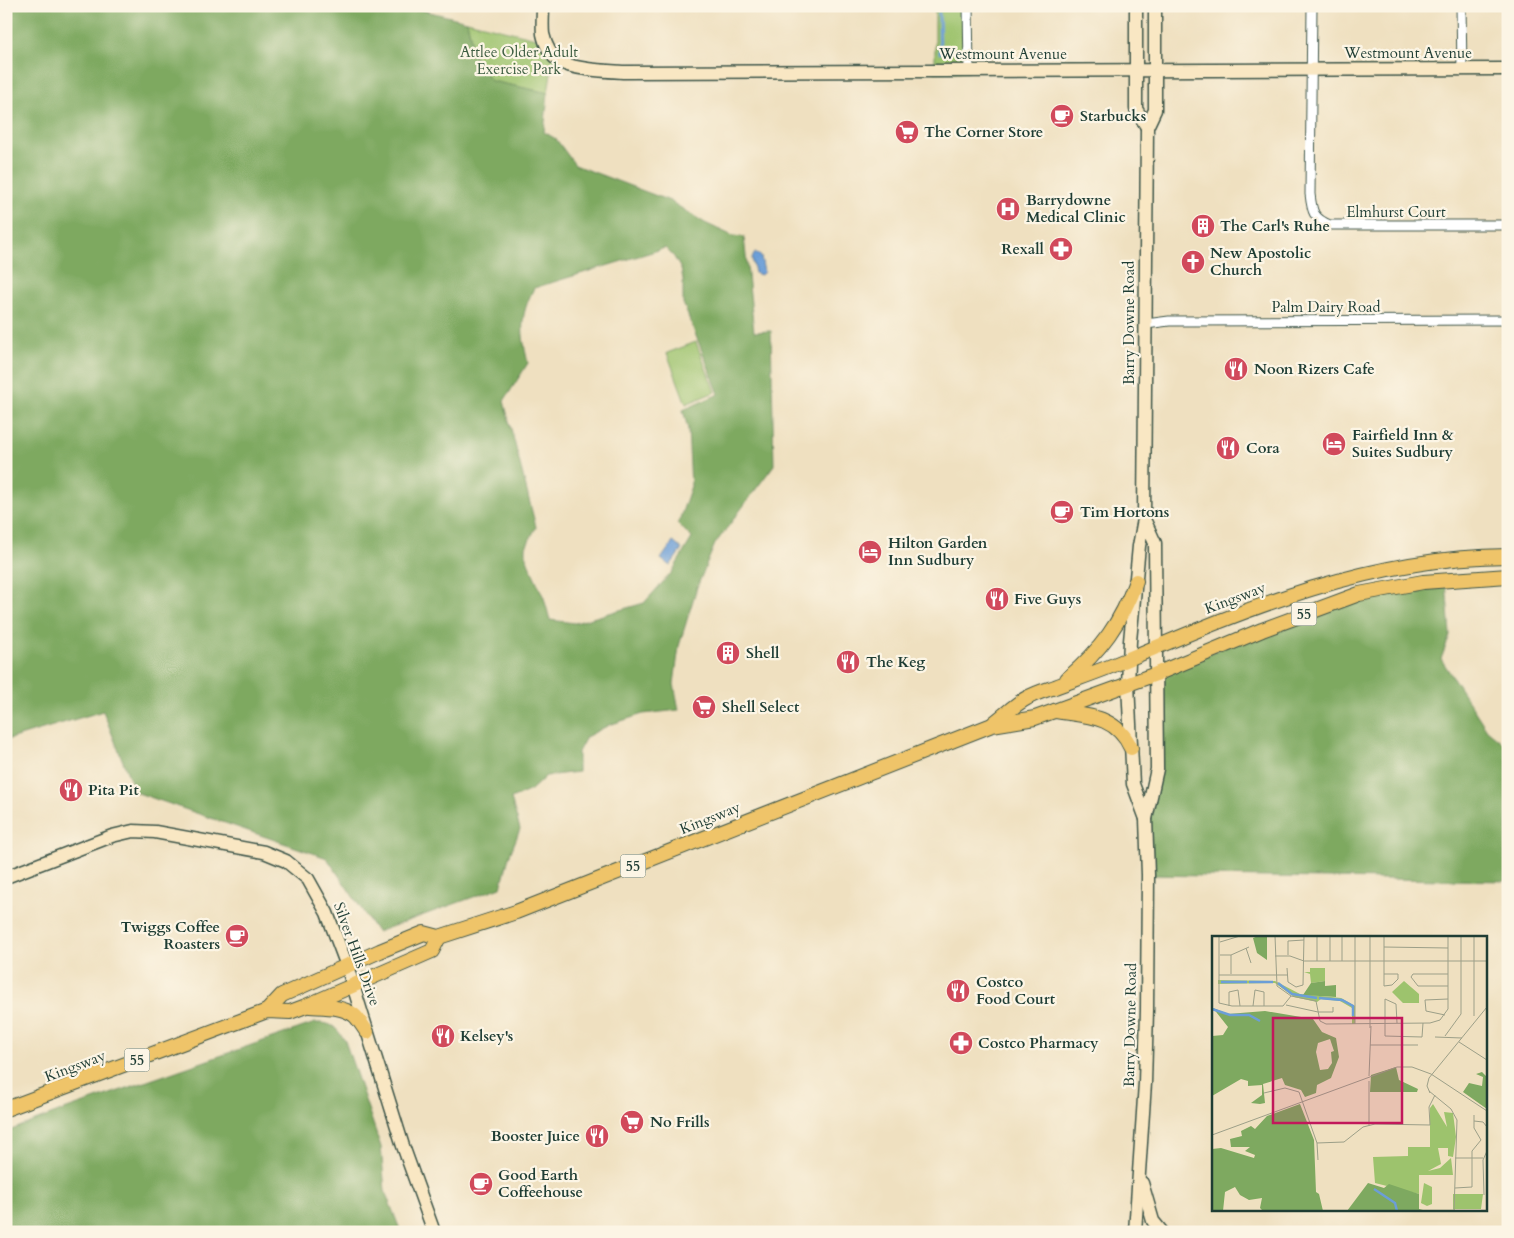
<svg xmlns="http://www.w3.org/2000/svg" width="1514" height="1238" font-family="Cardo,serif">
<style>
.green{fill:#9dc36d;stroke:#5e8050}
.forest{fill:#7ea960;stroke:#4e734a;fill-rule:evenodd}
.water{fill:#6c9ed7;stroke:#466e86}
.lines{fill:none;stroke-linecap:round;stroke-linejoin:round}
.stream{stroke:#6c9ed7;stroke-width:3}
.street-casing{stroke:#3e5549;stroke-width:11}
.secondary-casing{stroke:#3e5549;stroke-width:15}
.primary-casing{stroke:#3e5549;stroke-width:16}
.street{stroke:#fff;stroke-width:9}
.secondary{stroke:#f9e7c3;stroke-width:12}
.primary{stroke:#efc469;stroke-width:14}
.labels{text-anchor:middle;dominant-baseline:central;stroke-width:4.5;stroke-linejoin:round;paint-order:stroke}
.shield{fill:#fcf5e5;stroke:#617469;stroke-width:1}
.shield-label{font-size:14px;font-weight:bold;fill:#1f3d34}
.park-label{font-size:15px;fill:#3e5e42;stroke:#fcf5e5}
.street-label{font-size:15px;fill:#1f3d34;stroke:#fcf5e5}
.poi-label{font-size:15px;font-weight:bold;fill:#1f3d34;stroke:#fcf5e5;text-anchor:start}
.inset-river{fill:none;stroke:#6c9ed7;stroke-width:2.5}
.inset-road{fill:none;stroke:#9c9f88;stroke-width:1}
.view{fill:#c2185b;fill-opacity:0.15;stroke:#c2185b;stroke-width:2.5}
.inset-edge{fill:none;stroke:#1f3d34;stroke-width:2.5}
</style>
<rect width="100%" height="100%" fill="#fcf5e5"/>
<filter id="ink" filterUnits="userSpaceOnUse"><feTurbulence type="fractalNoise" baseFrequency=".02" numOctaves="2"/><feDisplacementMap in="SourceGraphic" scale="10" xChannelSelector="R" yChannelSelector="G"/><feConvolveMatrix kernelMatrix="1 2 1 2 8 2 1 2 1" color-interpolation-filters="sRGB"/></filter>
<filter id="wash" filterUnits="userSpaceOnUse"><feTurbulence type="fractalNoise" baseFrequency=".0096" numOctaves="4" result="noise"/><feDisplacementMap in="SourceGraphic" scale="20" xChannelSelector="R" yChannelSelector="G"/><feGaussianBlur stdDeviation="1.12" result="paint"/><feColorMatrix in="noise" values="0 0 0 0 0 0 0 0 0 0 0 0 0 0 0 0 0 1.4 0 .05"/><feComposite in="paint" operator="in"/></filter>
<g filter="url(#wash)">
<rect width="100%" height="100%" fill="#efe0c0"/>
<g class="green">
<rect x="935" y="6" width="33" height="66"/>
<path d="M 467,21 L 544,40 L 558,61 L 551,73 L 548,93 L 491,81 L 475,59 Z"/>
<path d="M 696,342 L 715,392 L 686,404 L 667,353 Z"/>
</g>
<g class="forest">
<path d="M 6,6 L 405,6 L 467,21 L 475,59 L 491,81 L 548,93 L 544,132 L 556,139 L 575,165 L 670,201 L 705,223 L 733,236 L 744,237 L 754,332 L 771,331 L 774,465 L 715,544 L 697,587 L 679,646 L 674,684 L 679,710 L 643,714 L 609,725 L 586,737 L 578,752 L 578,772 L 546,776 L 531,790 L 511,799 L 520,829 L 509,857 L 501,887 L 377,932 L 327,858 L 135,792 L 103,711 L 6,740 ZM 665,248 L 674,257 L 681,269 L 683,279 L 683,303 L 719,394 L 683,410 L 688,429 L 691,486 L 678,524 L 692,538 L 672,572 L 644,603 L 575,623 L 550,620 L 544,598 L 528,562 L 526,554 L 526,547 L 536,527 L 504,401 L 528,363 C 521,333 519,317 534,288 Z"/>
<path d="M 1446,581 L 1450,635 L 1441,659 L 1487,730 L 1508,747 L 1508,881 L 1147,875 L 1146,819 L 1158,769 L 1156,674 L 1331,605 Z"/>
<path d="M 315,1023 C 333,1023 335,1026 345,1041 L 381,1147 L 385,1191 L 401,1232 L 6,1232 L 6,1132 L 64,1110 Z"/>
</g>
<g class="water">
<path d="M 755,253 L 759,254 L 761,257 L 764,272 L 761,275 L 755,273 L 752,258 Z"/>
<path d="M 673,542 L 682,549 L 670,566 L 661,559 Z"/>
</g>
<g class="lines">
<path class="stream" d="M 939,13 L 940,53"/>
</g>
</g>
<g filter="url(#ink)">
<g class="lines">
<g class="street-casing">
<g id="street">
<path d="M 968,6 L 969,70"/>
<path d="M 1312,6 L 1310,194 C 1312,212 1313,218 1330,225 L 1508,225"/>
<path d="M 1461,6 L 1462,70"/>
<path d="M 1146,324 L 1169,321 L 1508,320"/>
</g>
</g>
<g class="secondary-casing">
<g id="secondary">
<path d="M 543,6 C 543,15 542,25 543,34 C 545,43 550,55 559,61 C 572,70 608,71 625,72 L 1508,69"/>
<path d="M 1138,6 L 1136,11 L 1136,109 L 1147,127"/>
<path d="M 1146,819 L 1133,784 L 1128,684 L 1130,641 L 1139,546 L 1144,519 L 1147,127 L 1155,110 L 1155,10 L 1154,6"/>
<path d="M 6,877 L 112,836 L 133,831 L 155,832 L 264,852 L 286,861 L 308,879 L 327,913 L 347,966 L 403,1146 L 434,1232"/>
<path d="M 1142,1183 L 1153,1221 L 1162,1232"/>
<path d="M 1135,1232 L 1145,1083 L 1147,1010 L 1148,875 L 1146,819 L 1157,769 L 1155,543 L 1144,519"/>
</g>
</g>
<g class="primary-casing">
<g id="primary">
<path d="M 1067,679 C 1101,650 1121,623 1136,581"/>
<path d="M 1055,711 C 1087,716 1116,715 1131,748"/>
<path d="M 994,723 C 1005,715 1015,704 1027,698 C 1035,693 1046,690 1055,687 C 1079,678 1103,670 1126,660 C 1251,607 1370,557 1508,556"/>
<path d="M 310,1006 C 324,1007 342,1006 354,1015 C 359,1019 363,1027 367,1032"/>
<path d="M 267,1011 L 282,995 L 380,951 L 424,933 L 439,937 L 516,912 L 992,725 L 1035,718 L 1156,674 L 1262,630 L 1359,594 L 1423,582 L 1508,576"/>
<path d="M 6,1109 L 267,1011 L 290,1012 L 306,1006 L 432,951 L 439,937"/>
</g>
</g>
<use href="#street" class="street"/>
<use href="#secondary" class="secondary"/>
<use href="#primary" class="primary"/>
</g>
</g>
<defs>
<g id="cafe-disc" transform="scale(1.25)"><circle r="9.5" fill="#d1495b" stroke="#fcf5e5"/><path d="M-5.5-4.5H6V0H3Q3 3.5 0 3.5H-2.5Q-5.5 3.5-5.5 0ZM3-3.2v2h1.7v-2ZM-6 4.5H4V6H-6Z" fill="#fff"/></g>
<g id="supermarket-disc" transform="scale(1.25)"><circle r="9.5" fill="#d1495b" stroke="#fcf5e5"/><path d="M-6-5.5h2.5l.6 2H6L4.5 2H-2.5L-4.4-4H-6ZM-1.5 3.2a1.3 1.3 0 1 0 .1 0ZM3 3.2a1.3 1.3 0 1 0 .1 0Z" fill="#fff"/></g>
<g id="hospital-disc" transform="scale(1.25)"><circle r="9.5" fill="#d1495b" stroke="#fcf5e5"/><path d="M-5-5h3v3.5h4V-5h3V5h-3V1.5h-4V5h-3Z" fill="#fff"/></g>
<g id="building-disc" transform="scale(1.25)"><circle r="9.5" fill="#d1495b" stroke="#fcf5e5"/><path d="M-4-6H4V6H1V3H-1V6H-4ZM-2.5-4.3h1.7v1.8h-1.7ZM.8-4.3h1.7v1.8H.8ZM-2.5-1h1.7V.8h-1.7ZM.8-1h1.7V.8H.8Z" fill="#fff"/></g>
<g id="pharmacy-disc" transform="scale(1.25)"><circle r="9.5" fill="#d1495b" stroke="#fcf5e5"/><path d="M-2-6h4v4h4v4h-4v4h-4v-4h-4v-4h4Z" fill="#fff"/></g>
<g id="church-disc" transform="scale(1.25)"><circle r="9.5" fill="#d1495b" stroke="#fcf5e5"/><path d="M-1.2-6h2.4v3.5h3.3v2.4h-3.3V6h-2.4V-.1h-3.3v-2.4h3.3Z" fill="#fff"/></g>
<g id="restaurant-disc" transform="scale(1.25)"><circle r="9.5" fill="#d1495b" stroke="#fcf5e5"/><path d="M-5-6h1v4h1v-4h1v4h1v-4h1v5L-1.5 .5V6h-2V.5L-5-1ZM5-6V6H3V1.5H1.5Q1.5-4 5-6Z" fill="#fff"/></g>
<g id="hotel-disc" transform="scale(1.25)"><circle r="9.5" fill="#d1495b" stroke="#fcf5e5"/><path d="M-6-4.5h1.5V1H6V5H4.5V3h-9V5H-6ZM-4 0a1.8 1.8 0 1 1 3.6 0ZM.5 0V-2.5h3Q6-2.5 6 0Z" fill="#fff"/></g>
</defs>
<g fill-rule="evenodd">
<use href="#cafe-disc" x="1062" y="116"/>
<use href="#supermarket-disc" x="907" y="132"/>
<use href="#hospital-disc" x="1008" y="209"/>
<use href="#building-disc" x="1203" y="226"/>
<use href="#pharmacy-disc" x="1061" y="249"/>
<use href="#church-disc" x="1193" y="262"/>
<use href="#restaurant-disc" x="1236" y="369"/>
<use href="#hotel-disc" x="1334" y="444"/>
<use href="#restaurant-disc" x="1228" y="448"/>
<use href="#cafe-disc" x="1062" y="512"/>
<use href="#hotel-disc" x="870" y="552"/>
<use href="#restaurant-disc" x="997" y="599"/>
<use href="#building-disc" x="728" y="653"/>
<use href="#restaurant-disc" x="848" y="662"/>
<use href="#supermarket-disc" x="704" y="707"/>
<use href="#restaurant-disc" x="71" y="790"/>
<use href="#cafe-disc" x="237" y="936"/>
<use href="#restaurant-disc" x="958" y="991"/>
<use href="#restaurant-disc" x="443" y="1036"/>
<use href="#pharmacy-disc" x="961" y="1043"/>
<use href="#supermarket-disc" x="632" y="1122"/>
<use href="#restaurant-disc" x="597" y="1136"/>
<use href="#cafe-disc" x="481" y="1184"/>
</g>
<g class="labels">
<g class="shield">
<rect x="1291.5" y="602.5" width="25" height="23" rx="4"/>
<rect x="620.5" y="854.5" width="25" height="23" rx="4"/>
<rect x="124.5" y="1048.5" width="25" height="23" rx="4"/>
</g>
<g class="shield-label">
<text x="1304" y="614">55</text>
<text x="633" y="866">55</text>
<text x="137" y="1060">55</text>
</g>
<g class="park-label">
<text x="519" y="52">Attlee Older Adult<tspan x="519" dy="17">Exercise Park</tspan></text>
</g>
<g class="street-label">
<text x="1408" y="53">Westmount Avenue</text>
<text x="1003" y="54">Westmount Avenue</text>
<text x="1396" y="212">Elmhurst Court</text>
<text x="1326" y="307">Palm Dairy Road</text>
<text transform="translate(1129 323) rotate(-90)">Barry Downe Road</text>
<text transform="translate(1235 598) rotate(-21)">Kingsway</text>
<text transform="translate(710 818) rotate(-22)">Kingsway</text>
<text transform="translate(357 954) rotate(70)">Silver Hills Drive</text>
<text transform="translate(1130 1025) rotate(-89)">Barry Downe Road</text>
<text transform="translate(75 1066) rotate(-21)">Kingsway</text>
</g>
<g class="poi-label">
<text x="1080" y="116">Starbucks</text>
<text x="924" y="132">The Corner Store</text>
<text x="1026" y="200">Barrydowne<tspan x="1026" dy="17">Medical Clinic</tspan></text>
<text x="1220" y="226">The Carl's Ruhe</text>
<text x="1044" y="249" text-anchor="end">Rexall</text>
<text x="1210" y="253">New Apostolic<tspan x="1210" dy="17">Church</tspan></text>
<text x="1254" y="369">Noon Rizers Cafe</text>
<text x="1352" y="435">Fairfield Inn &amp;<tspan x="1352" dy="17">Suites Sudbury</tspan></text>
<text x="1246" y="448">Cora</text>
<text x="1080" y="512">Tim Hortons</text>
<text x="888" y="543">Hilton Garden<tspan x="888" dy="17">Inn Sudbury</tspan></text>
<text x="1014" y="599">Five Guys</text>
<text x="746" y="653">Shell</text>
<text x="866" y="662">The Keg</text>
<text x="722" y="707">Shell Select</text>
<text x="88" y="790">Pita Pit</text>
<text x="220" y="927" text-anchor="end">Twiggs Coffee<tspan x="220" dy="17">Roasters</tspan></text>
<text x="976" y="982">Costco<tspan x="976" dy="17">Food Court</tspan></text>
<text x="460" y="1036">Kelsey's</text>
<text x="978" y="1043">Costco Pharmacy</text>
<text x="650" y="1122">No Frills</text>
<text x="580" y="1136" text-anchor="end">Booster Juice</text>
<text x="498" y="1175">Good Earth<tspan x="498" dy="17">Coffeehouse</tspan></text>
</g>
</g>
<g transform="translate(1212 936)">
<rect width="275" height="275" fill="#efe0c0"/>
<path d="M 98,32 L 113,32 L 113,45 L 99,47 L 98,38 L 92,36 L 98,36 ZM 6,44 L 63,45 L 88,58 L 129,62 L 143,70 L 143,88 L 140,88 L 140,72 L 128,65 L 109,63 L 105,66 L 82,61 L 63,47 L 6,48 ZM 192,45 L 207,58 L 207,67 L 191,67 L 180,56 ZM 221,168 L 235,191 L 232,176 L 241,177 L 244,201 L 241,221 L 236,220 L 236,212 L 226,212 L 229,228 L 216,235 L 228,232 L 239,222 L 241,239 L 207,239 L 207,258 L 163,247 L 161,221 L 196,220 L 196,211 L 218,211 L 218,172 ZM 212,247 L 220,251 L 220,268 L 215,270 L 209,267 ZM 241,258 L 271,258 L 269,273 L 241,273 Z" fill="#9dc36d"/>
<path d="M 46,0 L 55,0 L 55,24 L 45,17 L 41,2 ZM 113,45 L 113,50 L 124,49 L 124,61 L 91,59 L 99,47 ZM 1,72 L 16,78 L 53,75 L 101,83 L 110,96 L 124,102 L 127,121 L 119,142 L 105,149 L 104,157 L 93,161 L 89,154 L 73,149 L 70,142 L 51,148 L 53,167 L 48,168 L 39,167 L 50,159 L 50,149 L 36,150 L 36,145 L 29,143 L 0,160 L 0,100 L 11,99 L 16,91 ZM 118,103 L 122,115 L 119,116 L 120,127 L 116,133 L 108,134 L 104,116 L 106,107 ZM 184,131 L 187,144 L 206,153 L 205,156 L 158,156 L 159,139 ZM 270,136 L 275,141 L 275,173 L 251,156 L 257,147 L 270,150 L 271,141 L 264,138 ZM 88,168 L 102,204 L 104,256 L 107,258 L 111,275 L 51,275 L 48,272 L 50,262 L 37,264 L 28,259 L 23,251 L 13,256 L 11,275 L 0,275 L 0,213 L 9,212 L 42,222 L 43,219 L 33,215 L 38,211 L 19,211 L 18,203 L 30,200 L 29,195 L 39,190 L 43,193 L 55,180 ZM 156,247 L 172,252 L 177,248 L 207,258 L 207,273 L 215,275 L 135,275 Z" fill="#7ea960" fill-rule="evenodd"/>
<path class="inset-river" d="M 9,46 L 35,46M 37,46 L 61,46M 66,47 L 80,58 L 105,62M 107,62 L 130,64 L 141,70 L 141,80M 0,73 L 18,79 L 37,79 L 48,85M 162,253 L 183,267 L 185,275"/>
<path class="inset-road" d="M 7,0 L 7,67 L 20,70 L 71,70 L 79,60M 63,0 L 65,50 L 79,60 L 104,65 L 108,85 L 114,88 L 218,87 L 228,84 L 236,73 L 236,0M 105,0 L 105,25M 118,0 L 118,25M 130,0 L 130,25M 143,0 L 143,88M 158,0 L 158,92M 172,0 L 172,50 L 180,49 L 186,43 L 186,38 L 172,38M 8,6 L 28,0M 172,11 L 236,12M 34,12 L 39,27M 8,19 L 19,19 L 37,11M 19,19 L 19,38M 76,19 L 76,5 L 92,4M 63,20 L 78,20 L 92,25 L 275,25M 75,32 L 76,46 L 84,51 L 91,49 L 92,0M 236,38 L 201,38 L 199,41 L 206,50 L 236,50M 7,39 L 75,39M 74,69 L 106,76 L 121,76 L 121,71M 17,70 L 17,56 L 26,54 L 28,70M 41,70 L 43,54 L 52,56 L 52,70M 233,79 L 214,75 L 213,64 L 236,63M 262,80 L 262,0M 185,87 L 184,68 L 173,63 L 173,100 L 210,101 L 211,87M 233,100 L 249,78 L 249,0M 223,101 L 250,102M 247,106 L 275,124M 158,109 L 206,109M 157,140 L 159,90M 157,145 L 157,189M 217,155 L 239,173 L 245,184 L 242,275M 52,157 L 73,152 L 87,156 L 105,207 L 106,224M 218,157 L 215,150 L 217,142 L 275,71M 262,185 L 271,186 L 275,191M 0,199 L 185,131 L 200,131 L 219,138 L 275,175M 105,207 L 132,206 L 151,191 L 163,188 L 218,189 L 217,171 L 223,159M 243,222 L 271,222M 243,252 L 260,251 L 260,215 L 269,204 L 262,192 L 262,179M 272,259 L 271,224 L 275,215"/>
<path class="view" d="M 61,82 L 190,82 L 190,187 L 61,187 Z"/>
<rect width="275" height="275" class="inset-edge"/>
</g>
<rect width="1514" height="1238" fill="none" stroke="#fcf5e5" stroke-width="25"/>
</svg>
